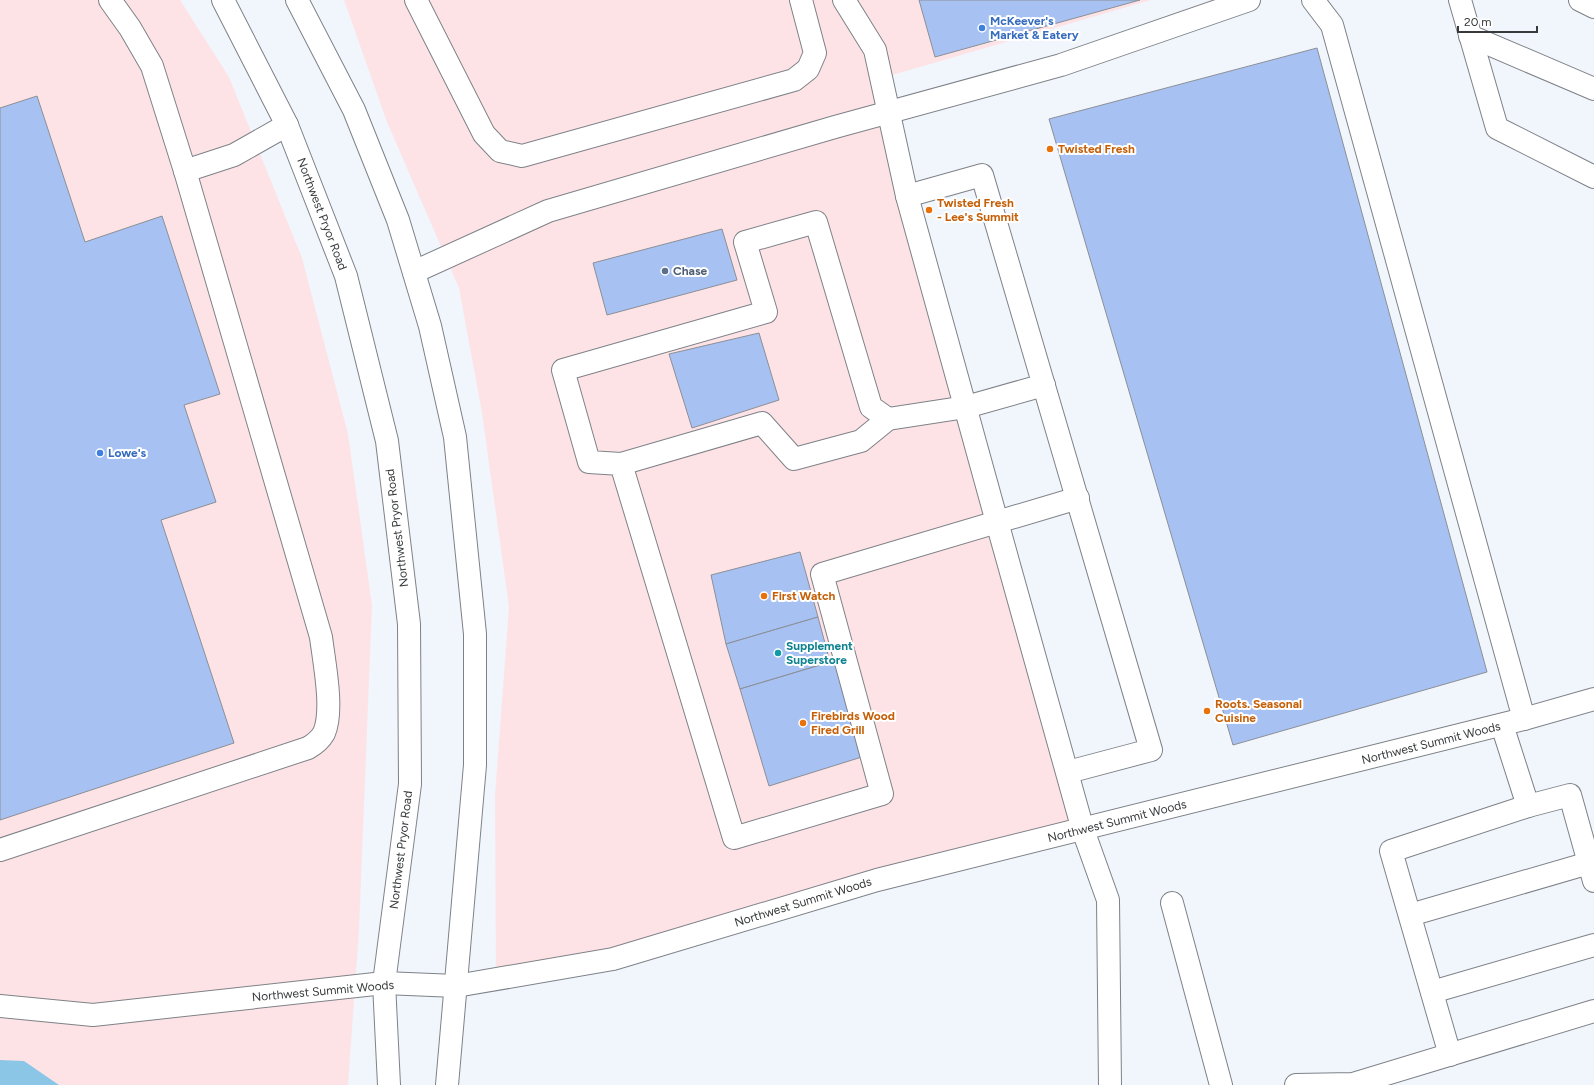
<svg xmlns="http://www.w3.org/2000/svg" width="1594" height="1085" font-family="Figtree,sans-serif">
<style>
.commercial{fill:#fee3e6}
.water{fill:#8cc6e6}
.building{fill:#a7c2f2;stroke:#8b8f96}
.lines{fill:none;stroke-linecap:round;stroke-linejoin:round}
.minor-casing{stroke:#7e8288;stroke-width:24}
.major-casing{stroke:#7e8288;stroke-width:24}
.minor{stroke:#fff;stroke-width:22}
.major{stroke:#fff;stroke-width:22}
.shop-dot{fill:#3f7fe0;stroke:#fff;stroke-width:1.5}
.food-dot{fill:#e8710a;stroke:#fff;stroke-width:1.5}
.service-dot{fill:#5c6f8a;stroke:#fff;stroke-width:1.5}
.culture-dot{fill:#0f9aa8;stroke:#fff;stroke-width:1.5}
.labels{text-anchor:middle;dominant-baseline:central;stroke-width:4;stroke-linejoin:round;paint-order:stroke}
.shop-label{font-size:12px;font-weight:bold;fill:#366cbe;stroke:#fff;text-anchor:start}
.food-label{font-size:12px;font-weight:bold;fill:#c56008;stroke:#fff;text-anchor:start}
.street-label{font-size:12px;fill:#37393b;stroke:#fff}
.service-label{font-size:12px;font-weight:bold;fill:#4e5e75;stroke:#fff;text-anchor:start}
.culture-label{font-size:12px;font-weight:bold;fill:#0d838f;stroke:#fff;text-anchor:start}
</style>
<rect width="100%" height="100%" fill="#f1f5fc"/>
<g class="commercial">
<path d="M 0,0 L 180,0 L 229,77 L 302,258 L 348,434 L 372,605 L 359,930 L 348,1085 L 0,1085 Z"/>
<path d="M 344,0 L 1151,0 L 882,78 L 1083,830 L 496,979 L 495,796 L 509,607 L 482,413 L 459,288 L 387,122 Z"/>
</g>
<path class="water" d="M 0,1060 L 24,1061 L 59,1085 L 0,1085 Z"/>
<g class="building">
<path d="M 919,0 L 1140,0 L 935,57 Z"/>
<path d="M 1317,48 L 1487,672 L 1233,745 L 1049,119 Z"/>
<path d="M 37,96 L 85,242 L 162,216 L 220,394 L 184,405 L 216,502 L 161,520 L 234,743 L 0,820 L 0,108 Z"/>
<path d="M 722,229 L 737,280 L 607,315 L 593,263 Z"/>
<path d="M 759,333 L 779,400 L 692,428 L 669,354 Z"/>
<path d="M 800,552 L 818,617 L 726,644 L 711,575 Z"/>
<path d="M 818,617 L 830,662 L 740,689 L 726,644 Z"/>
<path d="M 837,660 L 865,756 L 769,786 L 740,689 Z"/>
</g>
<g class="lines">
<g class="minor-casing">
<g id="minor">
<path d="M 416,0 L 484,134 L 500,151 L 522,156 L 794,80 L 808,69 L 815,53 L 801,0"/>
<path d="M 844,0 L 875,50 L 907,196 L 997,522 L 1083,830 L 1108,900 L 1110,1085"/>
<path d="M 1313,0 L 1332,25 L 1524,719"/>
<path d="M 1460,0 L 1497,128 L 1594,177"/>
<path d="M 1580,0 L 1594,7"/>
<path d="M 1470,36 L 1594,89"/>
<path d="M 185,171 L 234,155 L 287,125"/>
<path d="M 907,196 L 982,175 L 1151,750 L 1068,772"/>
<path d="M 414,272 L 548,211 L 835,127 L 1061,65 L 1249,0"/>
<path d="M 1044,385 L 966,407 L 888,419 L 871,407 L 816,222 L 745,242 L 766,312 L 563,370 L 589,462 L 621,464 L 734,838 L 882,794 L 822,574 L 1078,498"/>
<path d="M 621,464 L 762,423 L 794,459 L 861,441 L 888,419"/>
<path d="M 1502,725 L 1528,806 L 1570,795 L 1594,881"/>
<path d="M 0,850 L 308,748 C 315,744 320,740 324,733 C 334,710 324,662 321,637 L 185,171 L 152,66 L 130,28 L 110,0"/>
<path d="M 1172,903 L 1221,1085"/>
<path d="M 1410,915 L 1589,863"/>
<path d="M 1432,992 L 1594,945"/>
<path d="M 0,1006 L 93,1015 L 384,983 L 456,986 L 613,959 L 877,880 L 1524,719 L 1594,699"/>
<path d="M 1450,1055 L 1391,851 L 1528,806"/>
<path d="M 1296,1085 L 1353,1084 L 1594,1011"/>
</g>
</g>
<g class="major-casing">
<g id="major">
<path d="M 223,0 L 287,125 L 346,276 L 387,441 L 409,624 L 410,784 L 384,983 L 389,1085"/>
<path d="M 297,0 L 354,110 L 398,220 L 430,326 L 455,437 L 475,634 L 475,765 L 447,1085"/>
</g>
</g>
<use href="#minor" class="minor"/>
<use href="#major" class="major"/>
</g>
<g class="shop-dot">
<circle cx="982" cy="28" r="4"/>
<circle cx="100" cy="453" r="4"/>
</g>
<g class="food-dot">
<circle cx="1050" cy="149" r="4"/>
<circle cx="929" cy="210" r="4"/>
<circle cx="764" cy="596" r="4"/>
<circle cx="1207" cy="711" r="4"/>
<circle cx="803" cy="723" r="4"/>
</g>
<circle class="service-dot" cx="665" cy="271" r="4"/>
<circle class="culture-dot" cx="778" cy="653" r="4"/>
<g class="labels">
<g class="shop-label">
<text x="990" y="21">McKeever's<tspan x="990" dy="14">Market &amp; Eatery</tspan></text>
<text x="108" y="453">Lowe's</text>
</g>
<g class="food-label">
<text x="1058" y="149">Twisted Fresh</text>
<text x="937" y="203">Twisted Fresh<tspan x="937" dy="14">- Lee's Summit</tspan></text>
<text x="772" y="596">First Watch</text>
<text x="1215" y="704">Roots. Seasonal<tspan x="1215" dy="14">Cuisine</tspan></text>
<text x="811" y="716">Firebirds Wood<tspan x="811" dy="14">Fired Grill</tspan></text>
</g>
<g class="street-label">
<text transform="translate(322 214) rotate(69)">Northwest Pryor Road</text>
<text transform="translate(397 528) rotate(-97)">Northwest Pryor Road</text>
<text transform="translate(1431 743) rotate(-14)">Northwest Summit Woods</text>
<text transform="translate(1117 821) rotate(-14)">Northwest Summit Woods</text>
<text transform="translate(401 850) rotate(-83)">Northwest Pryor Road</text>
<text transform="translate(803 902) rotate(-17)">Northwest Summit Woods</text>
<text transform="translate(323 991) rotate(-5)">Northwest Summit Woods</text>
</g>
<g class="service-label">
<text x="673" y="271">Chase</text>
</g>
<g class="culture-label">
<text x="786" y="646">Supplement<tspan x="786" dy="14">Superstore</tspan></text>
</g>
</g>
<path d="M1458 26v6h79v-6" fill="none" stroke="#37393b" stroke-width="2"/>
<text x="1464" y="26" font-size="12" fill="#37393b" stroke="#ffffff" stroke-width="3" paint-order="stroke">20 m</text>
</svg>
